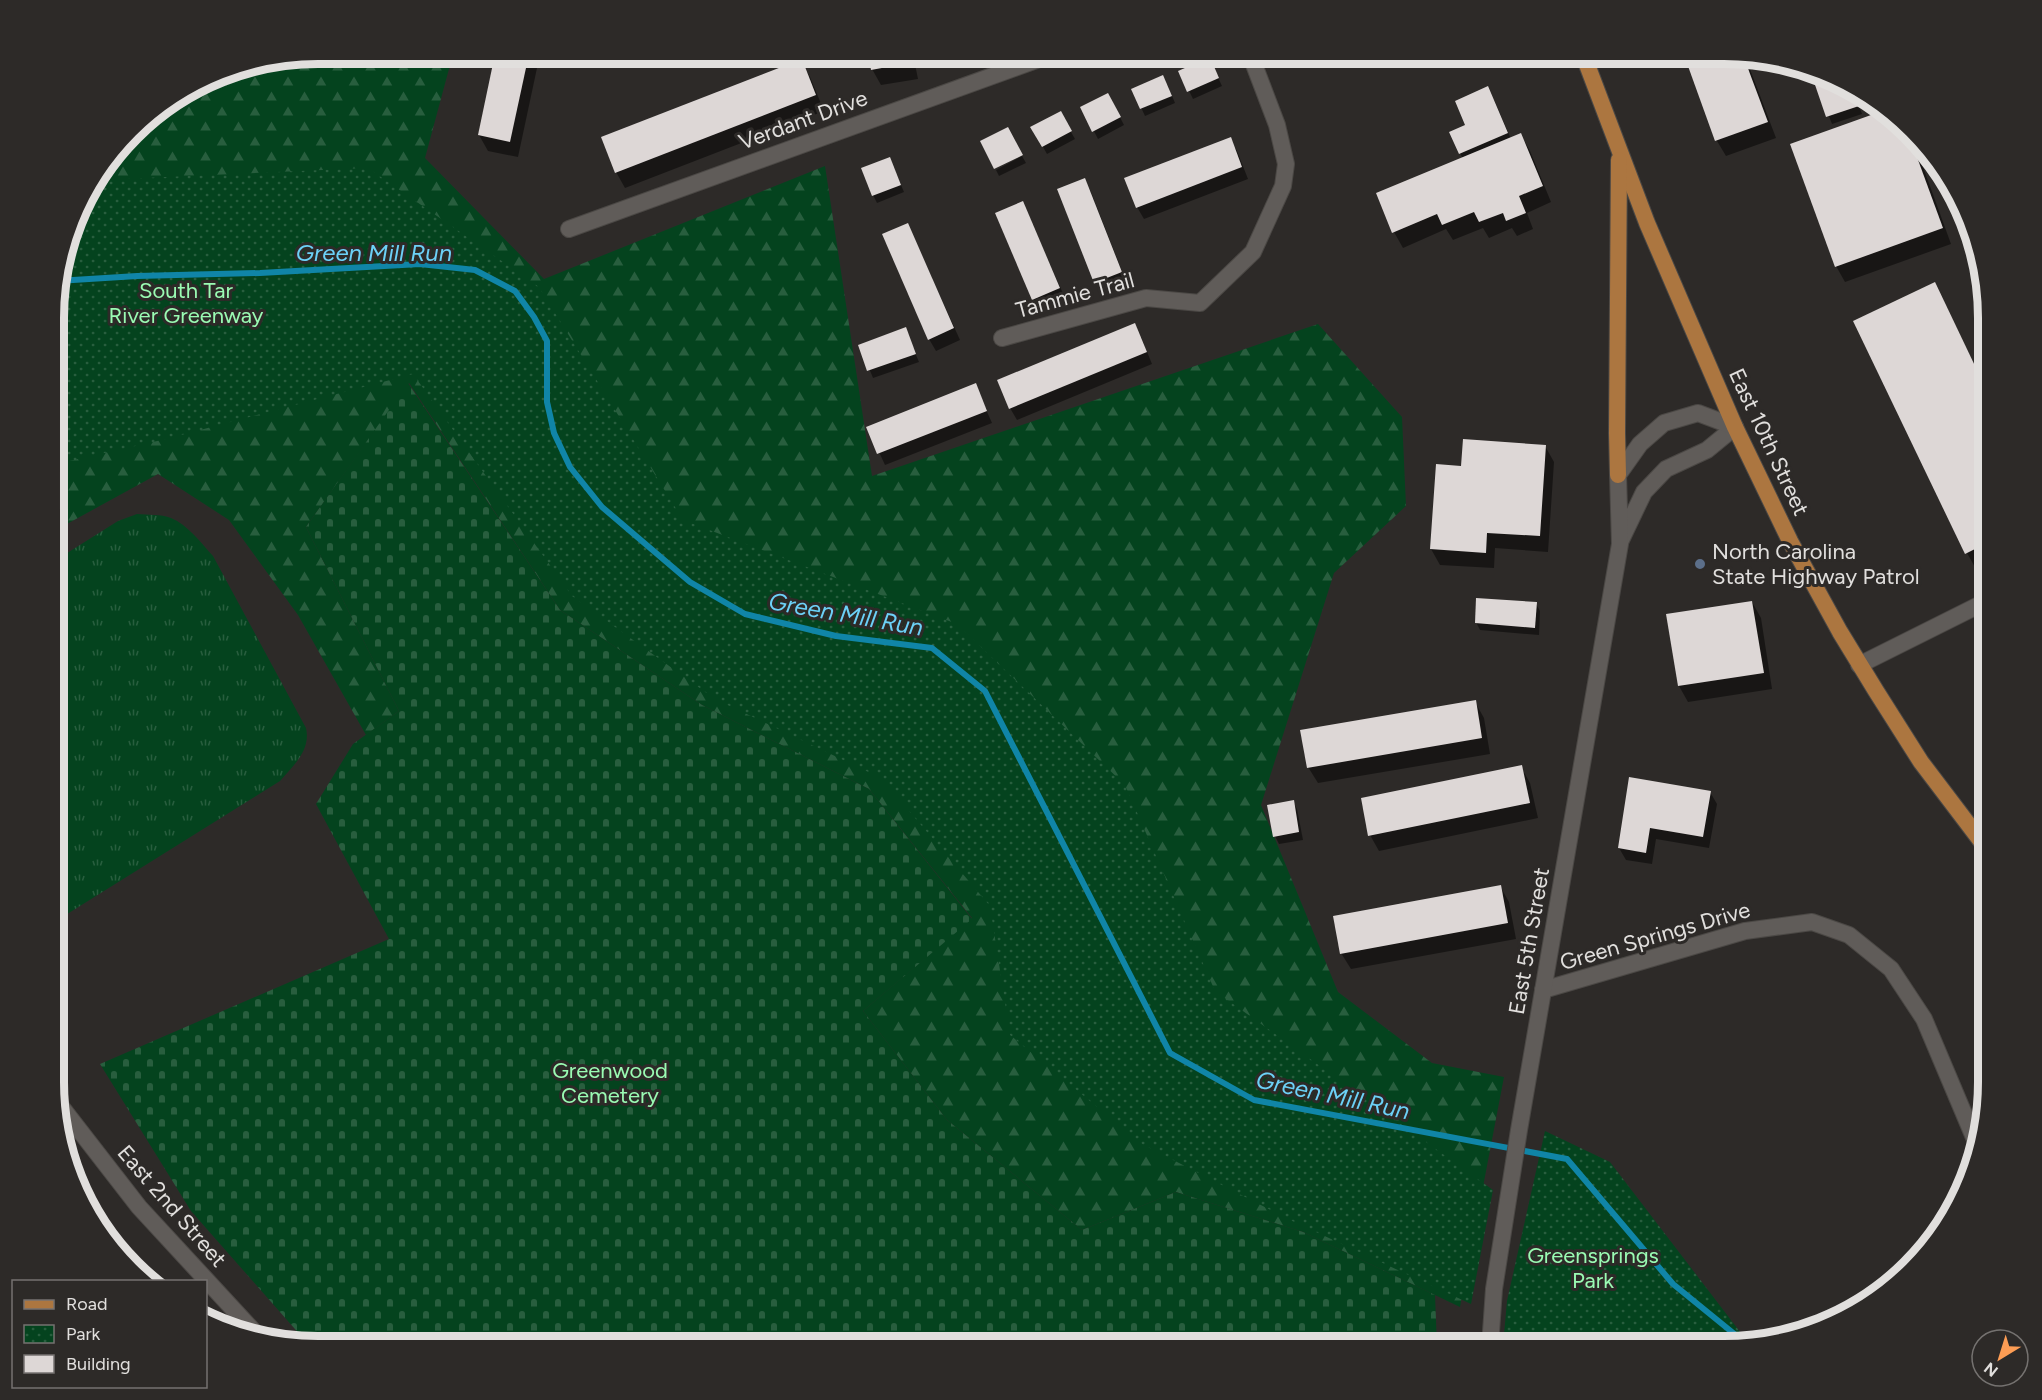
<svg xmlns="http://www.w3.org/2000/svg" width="2042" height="1400" font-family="Figtree,sans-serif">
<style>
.grass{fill:url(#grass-tufts)}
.forest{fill:url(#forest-firs)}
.cemetery{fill:url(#cemetery-stones)}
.park{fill:url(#park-dots)}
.shadow{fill:#0007}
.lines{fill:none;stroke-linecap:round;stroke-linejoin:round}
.stream{stroke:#1085a7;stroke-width:6}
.building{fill:#ddd7d6}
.minor-casing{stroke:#4b4845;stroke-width:18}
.secondary-casing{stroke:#4b4845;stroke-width:18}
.primary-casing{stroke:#4b4845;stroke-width:18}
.minor{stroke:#605c59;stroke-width:16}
.secondary{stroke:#605c59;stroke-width:16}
.primary{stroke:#ac7640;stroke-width:16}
.service-dot{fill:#5c6f8a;stroke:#2d2a28;stroke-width:2}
.labels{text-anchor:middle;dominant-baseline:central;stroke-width:6;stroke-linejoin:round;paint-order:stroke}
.street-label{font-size:22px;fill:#e1dfdd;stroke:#2d2a28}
.park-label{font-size:22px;fill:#9afbb3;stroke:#2d2a28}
.poi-label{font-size:22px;fill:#e1dfdd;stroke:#2d2a28;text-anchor:start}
.water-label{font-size:24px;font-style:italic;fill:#6cd1f7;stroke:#2d2a28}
.rim{fill:none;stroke:#e1dfdd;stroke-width:8}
</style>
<defs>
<pattern id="grass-tufts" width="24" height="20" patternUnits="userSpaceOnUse" patternTransform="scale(1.5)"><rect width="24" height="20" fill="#04431e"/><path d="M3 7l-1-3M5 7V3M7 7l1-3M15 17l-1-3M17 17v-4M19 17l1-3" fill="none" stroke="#285e3e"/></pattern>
<pattern id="forest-firs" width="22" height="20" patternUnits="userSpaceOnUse" patternTransform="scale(1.5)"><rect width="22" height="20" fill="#04431e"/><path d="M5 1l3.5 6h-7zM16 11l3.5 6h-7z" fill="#285e3e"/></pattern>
<pattern id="cemetery-stones" width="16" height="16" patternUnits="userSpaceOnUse" patternTransform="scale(1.5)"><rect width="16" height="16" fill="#04431e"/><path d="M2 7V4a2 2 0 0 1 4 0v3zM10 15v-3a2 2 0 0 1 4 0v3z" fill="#285e3e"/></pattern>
<pattern id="park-dots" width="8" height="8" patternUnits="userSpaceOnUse" patternTransform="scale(1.5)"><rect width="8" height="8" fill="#04431e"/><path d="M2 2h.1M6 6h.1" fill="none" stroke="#285e3e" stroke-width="1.8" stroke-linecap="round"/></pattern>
</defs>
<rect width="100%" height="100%" fill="#2d2a28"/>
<path class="grass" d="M 137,514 C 148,515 161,514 171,518 C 188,525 201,543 213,556 L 306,728 C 311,750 294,765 280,781 L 56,921 L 56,560 L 118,521 Z"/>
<path class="forest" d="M 319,54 L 453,54 L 425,158 L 544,279 L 825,166 L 872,476 L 1318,324 L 1402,417 L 1406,506 L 1334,573 L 1261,805 L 1338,992 L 1432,1063 L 1504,1077 L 1460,1307 L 1303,1232 L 1176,1192 L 1082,1230 L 947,1120 L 863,1011 L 972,918 L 869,789 L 702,705 L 560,610 L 409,383 L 306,527 L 399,711 L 366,735 L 298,615 L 229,520 L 158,474 L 56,530 L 56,284 L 81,201 L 144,120 L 218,74 Z"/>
<path class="cemetery" d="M 408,383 L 560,610 L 702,705 L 869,789 L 972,919 L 863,1011 L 947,1120 L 1082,1230 L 1176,1192 L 1303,1232 L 1435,1295 L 1437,1346 L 309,1345 L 191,1211 L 100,1064 L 389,939 L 316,804 L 353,744 L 399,711 L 306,527 Z"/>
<g class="park">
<path d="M 368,168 L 539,287 L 683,520 L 957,624 L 1125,785 L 1215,991 L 1493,1190 L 1471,1304 L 1288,1219 L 1142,1144 L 1010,1035 L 990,906 L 881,778 L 715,699 L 572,596 L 413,374 L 166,439 L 56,464 L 56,284 L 81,201 L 98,180 Z"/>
<path d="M 1545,1131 L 1610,1162 L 1747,1341 L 1724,1346 L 1503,1346 L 1507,1301 Z"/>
</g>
<g class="shadow">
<path d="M 496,54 L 540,54 L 518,157 L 488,151 L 479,135 Z"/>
<path d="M 869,54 L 913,54 L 918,79 L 881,85 L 872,69 Z"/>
<path d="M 1685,55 L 1745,56 L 1776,138 L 1726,156 L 1717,141 Z"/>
<path d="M 801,61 L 810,77 L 824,111 L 625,188 L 616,172 Z"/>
<path d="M 1213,67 L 1222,86 L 1193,99 L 1180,72 Z"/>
<path d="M 1821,75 L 1854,93 L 1862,114 L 1832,124 L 1814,77 Z"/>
<path d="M 1167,84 L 1175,103 L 1145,116 L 1133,90 Z"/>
<path d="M 1494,100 L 1511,139 L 1521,135 L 1530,151 L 1551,202 L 1527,213 L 1533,229 L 1517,236 L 1512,228 L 1489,238 L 1483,228 L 1453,240 L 1446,229 L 1403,248 L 1394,232 L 1463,159 L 1460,153 L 1467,126 Z"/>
<path d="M 1112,102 L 1124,125 L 1098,139 L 1082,108 Z"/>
<path d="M 1887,111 L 1914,142 L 1951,244 L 1845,282 L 1836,266 L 1792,145 Z"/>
<path d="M 1060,113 L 1075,139 L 1047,154 L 1032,127 Z"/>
<path d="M 1230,139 L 1237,151 L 1248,179 L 1144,219 L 1137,207 Z"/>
<path d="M 1022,156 L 1026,163 L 999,176 L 996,170 Z"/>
<path d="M 893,167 L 904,192 L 877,203 L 873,195 Z"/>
<path d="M 1084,180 L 1091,192 L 1127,284 L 1103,294 L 1096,283 L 1059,190 Z"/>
<path d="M 1022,203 L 1066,300 L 1040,311 L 1034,299 Z"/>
<path d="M 908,225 L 960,340 L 936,351 L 929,339 Z"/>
<path d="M 1943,300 L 1987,391 L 1987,563 L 1976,569 L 1967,553 Z"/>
<path d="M 905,329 L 919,362 L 873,378 L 860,346 Z"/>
<path d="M 1141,337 L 1152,364 L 1017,420 L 1010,408 Z"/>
<path d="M 975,385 L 992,423 L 885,465 L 868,428 Z"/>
<path d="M 1545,446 L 1554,462 L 1548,552 L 1495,548 L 1494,568 L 1440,565 L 1431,549 L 1462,468 Z"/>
<path d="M 1752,602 L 1761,618 L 1772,689 L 1688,702 L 1679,686 Z"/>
<path d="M 1536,604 L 1540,611 L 1539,635 L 1480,630 L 1476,622 Z"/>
<path d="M 1475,702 L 1484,718 L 1490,754 L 1318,783 L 1308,767 Z"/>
<path d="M 1521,767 L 1530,783 L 1538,818 L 1379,851 L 1370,835 Z"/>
<path d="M 1631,779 L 1710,792 L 1717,804 L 1709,848 L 1656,839 L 1652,864 L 1626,860 L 1619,848 Z"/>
<path d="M 1293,802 L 1297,809 L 1303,840 L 1279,844 L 1275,836 Z"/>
<path d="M 1500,886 L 1509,902 L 1516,939 L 1351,969 L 1341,953 Z"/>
</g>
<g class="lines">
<path class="stream" d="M 57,281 L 137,276 L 260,273 L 420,264 L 475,270 L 515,291 L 534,317 L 547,341 L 547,402 L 554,433 L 570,467 L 602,507 L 690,582 L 745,614 L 836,636 L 932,648 L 985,691 L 1170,1053 L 1254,1100 L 1567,1159 L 1673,1284 L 1743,1341"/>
</g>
<g class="building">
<path d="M 495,54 L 529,54 L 510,142 L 478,135 Z"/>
<path d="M 868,54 L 908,54 L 909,63 L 871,70 Z"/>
<path d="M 1684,55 L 1743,55 L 1768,122 L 1715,141 Z"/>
<path d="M 1210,57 L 1219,78 L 1187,92 L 1178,71 Z"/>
<path d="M 802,59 L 816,95 L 615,173 L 601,137 Z"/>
<path d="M 1819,74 L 1854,92 L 1859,106 L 1826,117 L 1812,76 Z"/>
<path d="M 1163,75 L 1172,96 L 1140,109 L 1131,89 Z"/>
<path d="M 1488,86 L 1508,133 L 1459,154 L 1449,132 L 1465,125 L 1455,101 Z"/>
<path d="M 1108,93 L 1121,117 L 1092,132 L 1080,107 Z"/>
<path d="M 1885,110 L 1910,138 L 1943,228 L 1835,267 L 1790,144 Z"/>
<path d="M 1061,111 L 1072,131 L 1042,147 L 1030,127 Z"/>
<path d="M 1008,127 L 1023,155 L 994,169 L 980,141 Z"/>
<path d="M 1521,133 L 1543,186 L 1519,196 L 1526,213 L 1506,221 L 1503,213 L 1479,222 L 1474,212 L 1442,225 L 1437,214 L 1392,233 L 1376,193 Z"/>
<path d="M 1231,137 L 1242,167 L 1136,208 L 1124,178 Z"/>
<path d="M 890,157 L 901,185 L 872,196 L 861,168 Z"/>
<path d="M 1085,178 L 1122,272 L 1094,283 L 1057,189 Z"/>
<path d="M 1023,201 L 1060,288 L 1032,300 L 995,213 Z"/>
<path d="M 908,223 L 954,328 L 928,340 L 882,234 Z"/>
<path d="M 1935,282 L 1987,391 L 1987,543 L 1965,554 L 1853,321 Z"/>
<path d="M 1135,323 L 1147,352 L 1009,409 L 997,380 Z"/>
<path d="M 906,327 L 916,354 L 867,371 L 858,345 Z"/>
<path d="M 976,383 L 987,411 L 877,454 L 866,427 Z"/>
<path d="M 1463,439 L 1546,445 L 1540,536 L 1487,533 L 1486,553 L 1430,549 L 1436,464 L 1461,466 Z"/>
<path d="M 1476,598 L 1537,602 L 1535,628 L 1475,623 Z"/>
<path d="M 1752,601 L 1764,673 L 1678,686 L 1666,614 Z"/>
<path d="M 1476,700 L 1482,738 L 1307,768 L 1300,730 Z"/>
<path d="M 1987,731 L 1987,753 L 1976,739 Z"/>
<path d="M 1522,765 L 1530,803 L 1368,836 L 1361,798 Z"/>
<path d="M 1629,777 L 1711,791 L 1703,837 L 1650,828 L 1646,853 L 1618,848 Z"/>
<path d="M 1294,800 L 1299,832 L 1273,837 L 1267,805 Z"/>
<path d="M 1501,885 L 1508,923 L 1340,954 L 1333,916 Z"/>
</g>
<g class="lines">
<g class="minor-casing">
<g id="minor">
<path d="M 569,229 L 1053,54"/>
<path d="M 1002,338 L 1146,298 L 1200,303 L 1253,252 L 1283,186 L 1286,164 L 1277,125 L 1250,54"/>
<path d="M 1859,665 L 1987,601"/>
<path d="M 1543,990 L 1745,931 L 1812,922 L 1849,935 L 1891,969 L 1924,1019 L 1978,1147"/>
<path d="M 56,1100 L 139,1207 L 259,1337"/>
</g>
</g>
<g class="secondary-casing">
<g id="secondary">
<path d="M 1621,540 L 1644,492 L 1666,469 L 1707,450 L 1735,427"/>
<path d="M 1490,1346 L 1494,1289 L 1519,1130 L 1620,544 L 1618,475 L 1640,444 L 1664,423 L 1698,413 L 1735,427"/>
</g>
</g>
<g class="primary-casing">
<g id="primary">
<path d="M 1583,54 L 1647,223 L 1735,427 L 1790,541 L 1840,632 L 1876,691 L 1921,762 L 1987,849"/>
<path d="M 1618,475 L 1617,433 L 1619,160"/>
</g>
</g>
<use href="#minor" class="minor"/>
<use href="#secondary" class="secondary"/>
<use href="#primary" class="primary"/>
</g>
<circle class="service-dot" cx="1700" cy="564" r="6"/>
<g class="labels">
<g class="street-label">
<text transform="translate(803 120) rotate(-20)">Verdant Drive</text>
<text transform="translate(1075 295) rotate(-15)">Tammie Trail</text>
<text transform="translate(1769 442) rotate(65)">East 10th Street</text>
<text transform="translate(1655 936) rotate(-16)">Green Springs Drive</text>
<text transform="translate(1529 941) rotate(-80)">East 5th Street</text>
<text transform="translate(172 1206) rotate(49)">East 2nd Street</text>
</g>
<g class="park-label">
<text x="186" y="290">South Tar<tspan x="186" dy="25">River Greenway</tspan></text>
<text x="610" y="1070">Greenwood<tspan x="610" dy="25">Cemetery</tspan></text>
<text x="1593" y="1255">Greensprings<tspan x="1593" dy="25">Park</tspan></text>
</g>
<g class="poi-label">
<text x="1712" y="551">North Carolina<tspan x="1712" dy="25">State Highway Patrol</tspan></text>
</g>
<g class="water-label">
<text x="374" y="252">Green Mill Run</text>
<text transform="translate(846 614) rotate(10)">Green Mill Run</text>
<text transform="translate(1333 1095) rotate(12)">Green Mill Run</text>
</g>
</g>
<path d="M0 0H2042V1400H0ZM318 64H1724A254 254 0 0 1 1978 318V1082A254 254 0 0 1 1724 1336H318A254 254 0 0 1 64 1082V318A254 254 0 0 1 318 64Z" fill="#2d2a28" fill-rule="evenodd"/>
<path class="rim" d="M318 64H1724A254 254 0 0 1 1978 318V1082A254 254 0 0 1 1724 1336H318A254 254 0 0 1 64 1082V318A254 254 0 0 1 318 64Z"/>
<rect x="12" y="1280" width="195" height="108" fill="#2d2a28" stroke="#757270" stroke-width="1.5"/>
<rect x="24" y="1300" width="30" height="9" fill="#ac7640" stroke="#757270" stroke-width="1.5"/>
<text x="66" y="1310" font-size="18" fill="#e1dfdd">Road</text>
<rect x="24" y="1325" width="30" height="18" fill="url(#park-dots)" stroke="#757270" stroke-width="1.5"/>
<text x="66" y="1340" font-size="18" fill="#e1dfdd">Park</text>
<rect x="24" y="1355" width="30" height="18" fill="#ddd7d6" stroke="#757270" stroke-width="1.5"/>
<text x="66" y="1370" font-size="18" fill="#e1dfdd">Building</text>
<g transform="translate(2000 1358) rotate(218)"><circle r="28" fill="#2d2a28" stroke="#757270" stroke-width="1.5"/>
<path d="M0-4.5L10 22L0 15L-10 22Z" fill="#fd9d54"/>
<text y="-9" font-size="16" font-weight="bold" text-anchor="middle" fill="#e1dfdd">N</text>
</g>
</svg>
